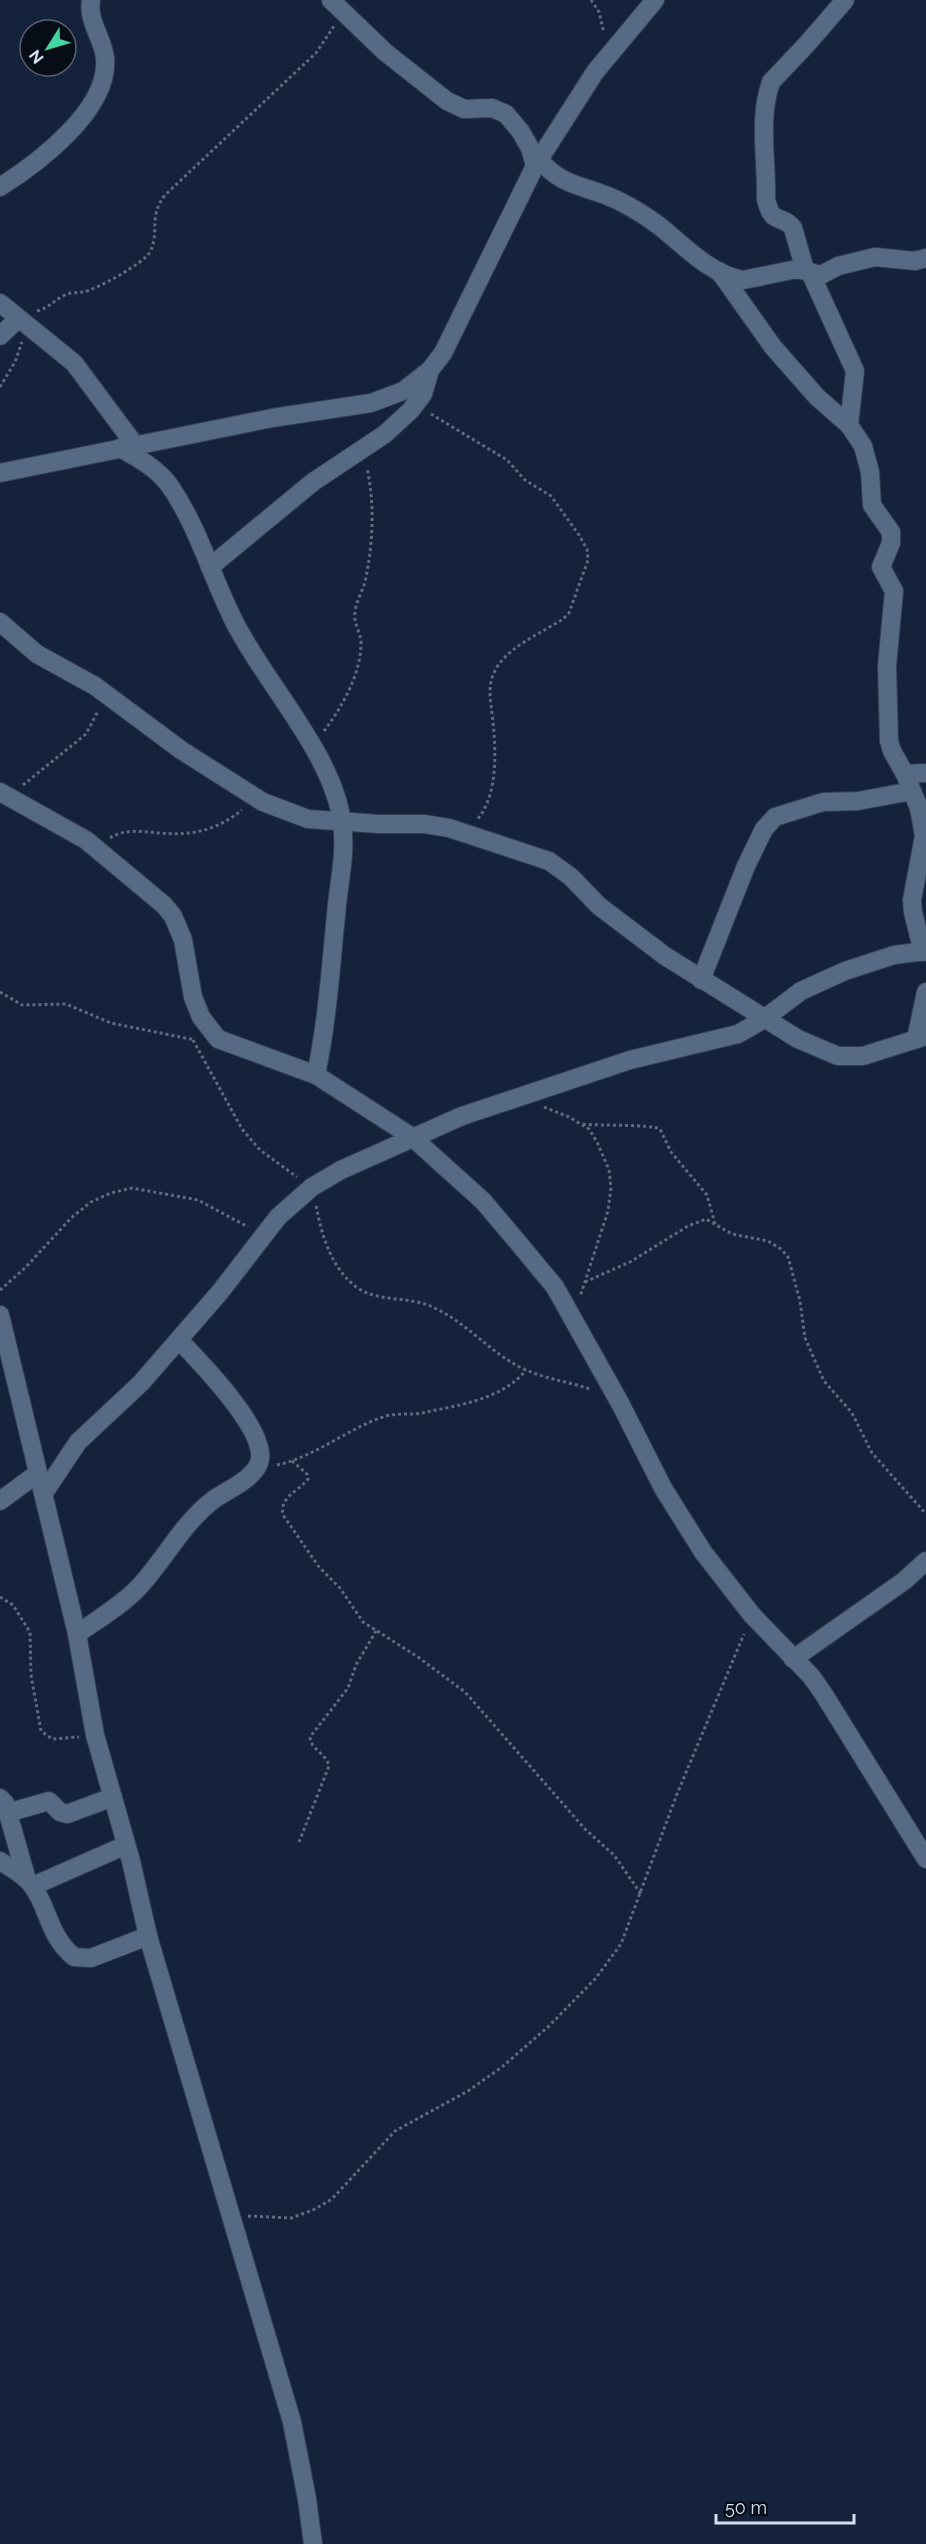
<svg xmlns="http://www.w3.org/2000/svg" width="926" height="2544" font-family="Raleway,sans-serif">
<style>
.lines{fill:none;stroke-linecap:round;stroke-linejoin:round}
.minor-casing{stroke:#343f52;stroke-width:20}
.path{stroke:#5e6c80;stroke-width:3;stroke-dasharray:3 3;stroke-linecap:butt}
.minor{stroke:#576a85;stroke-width:18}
</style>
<rect width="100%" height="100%" fill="#14233b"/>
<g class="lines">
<g class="minor-casing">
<g id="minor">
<path d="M 331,0 L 385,52 L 447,101 L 464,109 L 492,108 L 506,114 L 521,132 L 530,148 L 535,166"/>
<path d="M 539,159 C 563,189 588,185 619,201 C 633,208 646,216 658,225 C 684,245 709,274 743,280 L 797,269 L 821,275 L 838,266 L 875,257 L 915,261 L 926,258"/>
<path d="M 0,187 C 38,163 110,109 105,58 C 103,38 87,21 91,0"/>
<path d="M 805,270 L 793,228 C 782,213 772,227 766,199 C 767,161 758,118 771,82 L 807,44 L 845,0"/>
<path d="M 719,271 L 773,347 L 817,397 L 849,425 L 863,446 L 870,472 L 872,505 L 891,532 L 891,543 L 881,567 L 894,591 L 887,666 L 889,741 L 892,751 L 905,774 L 919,808 L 924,836 L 912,900 L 913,912 L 923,952"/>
<path d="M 810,272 L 855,371 L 849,425"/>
<path d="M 0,303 L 74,363 L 135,445"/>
<path d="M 0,336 L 18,319"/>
<path d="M 120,448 C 138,458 157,468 170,486 C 199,528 212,579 236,625 C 267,685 334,756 342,823 C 346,851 340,877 337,905 C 331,963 328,1017 316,1075"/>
<path d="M 0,473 L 272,418 L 371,403 L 403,391 L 430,370 L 443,353 L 535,166 L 595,72 L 655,0"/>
<path d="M 210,567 L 313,482 L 385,434 L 411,410 L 423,394 L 430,370"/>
<path d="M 0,622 L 37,654 L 95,686 L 181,750 L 263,802 L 308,819 L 379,824 L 424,824 L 449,828 L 549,861 L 571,877 L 599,906 L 665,956 L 798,1039 L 838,1056 L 863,1056 L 926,1036"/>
<path d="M 905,774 L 926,773"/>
<path d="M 0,792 L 86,840 L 164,905 L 173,916 L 183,940 L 193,997 L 201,1017 L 218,1039 L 316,1075 L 412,1137 L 483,1201 L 521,1246 L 555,1287 L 621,1405 L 663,1488 L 703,1552 L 752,1615 L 811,1676 L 823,1693 L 926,1859"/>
<path d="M 701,980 L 746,866 L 764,829 L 775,817 L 823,802 L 858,801 L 912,791"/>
<path d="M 916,1039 L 926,992"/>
<path d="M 0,1315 L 77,1634 L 95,1735 L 131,1861 L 148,1936 L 292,2422 L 307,2499 L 313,2544"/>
<path d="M 44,1493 L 78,1442 L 141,1383 L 220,1292 L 278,1217 L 312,1187 L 341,1170 L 462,1116 L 630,1060 L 738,1034 L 764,1019 L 801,991 L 845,971 L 894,955 L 926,951"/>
<path d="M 0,1501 L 38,1473"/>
<path d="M 77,1634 C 98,1619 121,1606 139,1587 C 165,1559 182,1524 213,1500 C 227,1490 257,1478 260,1459 C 264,1427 201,1363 179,1340"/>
<path d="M 793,1659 L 904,1581 L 926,1561"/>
<path d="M 0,1798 L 5,1803 L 27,1880"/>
<path d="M 7,1813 L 49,1801 L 60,1812 L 67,1814 L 113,1797"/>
<path d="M 0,1861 C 11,1868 23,1874 31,1884 C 49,1907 47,1934 74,1957 L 91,1958 L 148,1936"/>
<path d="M 33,1886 L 126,1845"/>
</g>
</g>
<g class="path">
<path d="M 591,0 L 599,12 L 604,33"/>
<path d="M 37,311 C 49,308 54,300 65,295 C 70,292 77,293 83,292 C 96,290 144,263 150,252 C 160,232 148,217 165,195 L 316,53 L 334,26"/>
<path d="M 0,387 L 15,362 L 22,342"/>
<path d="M 431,414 L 507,460 L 525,480 L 551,496 L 579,535 L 587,549 L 588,560 L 569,613 L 563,619 C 543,632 514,644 499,664 C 485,684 491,700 493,722 C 496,752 498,795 477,820"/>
<path d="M 324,731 C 342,707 361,674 361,643 C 361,632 353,624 355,612 C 356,602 362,592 365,582 C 373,545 375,505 367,468"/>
<path d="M 23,785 L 86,734 L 98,711"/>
<path d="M 110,838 C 125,828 143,832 160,833 C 192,836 217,830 242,810"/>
<path d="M 0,992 L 22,1005 L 66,1004 L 111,1023 L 195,1040"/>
<path d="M 193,1040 L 242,1129 L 260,1150 L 297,1177"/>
<path d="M 544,1107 L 569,1117 L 589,1129 L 597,1142 L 609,1170 L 611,1188 L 608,1211 L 580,1297"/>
<path d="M 583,1124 C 600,1126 650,1124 660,1129 L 671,1152 L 707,1195 L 715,1224"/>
<path d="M 316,1206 C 322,1235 330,1266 355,1286 C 373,1301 403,1297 425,1304 C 461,1317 484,1347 516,1365 C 539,1378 566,1381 590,1389"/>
<path d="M 585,1282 L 630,1262 L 688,1226 L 706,1219 L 732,1234 L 768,1241 L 781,1249 L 788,1257 L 800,1301 L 805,1338 L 824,1381 L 852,1413 L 872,1453 L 926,1514"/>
<path d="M 0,1290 L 26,1267 L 71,1218 L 91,1202 L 111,1193 L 132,1188 L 198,1200 L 248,1227"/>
<path d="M 292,1461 L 307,1474 L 308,1479 C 299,1491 279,1497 283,1515 L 319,1567 L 340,1588 L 363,1622 L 418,1657 L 465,1692 L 585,1829 L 614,1855 L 641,1894"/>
<path d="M 277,1465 C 317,1456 348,1428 386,1416 C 398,1413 410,1415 422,1413 C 458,1405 502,1400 526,1370"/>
<path d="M 0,1597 L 13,1605 L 30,1632 L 31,1675 L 41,1731 L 52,1739 L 79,1737"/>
<path d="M 299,1842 L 329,1766 C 326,1753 311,1750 310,1737 L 348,1688 L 356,1665 L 376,1631"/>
<path d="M 248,2216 L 291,2218 L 313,2210 L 332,2199 L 395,2131 L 468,2091 L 502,2067 L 549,2026 L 595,1979 L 621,1944 L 677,1794 L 744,1634"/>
</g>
<use href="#minor" class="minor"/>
</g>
<g transform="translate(48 48) rotate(233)"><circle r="28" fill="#060d17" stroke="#59616d" stroke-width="1.5"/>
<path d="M0-4.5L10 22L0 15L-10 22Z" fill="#45d49f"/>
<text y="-9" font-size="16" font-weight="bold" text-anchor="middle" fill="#d5e0ef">N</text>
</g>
<path d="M716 2514v9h138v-9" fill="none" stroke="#d5e0ef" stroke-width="3"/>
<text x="725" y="2514" font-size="18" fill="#d5e0ef" stroke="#060d17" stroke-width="4.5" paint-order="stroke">50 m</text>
</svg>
